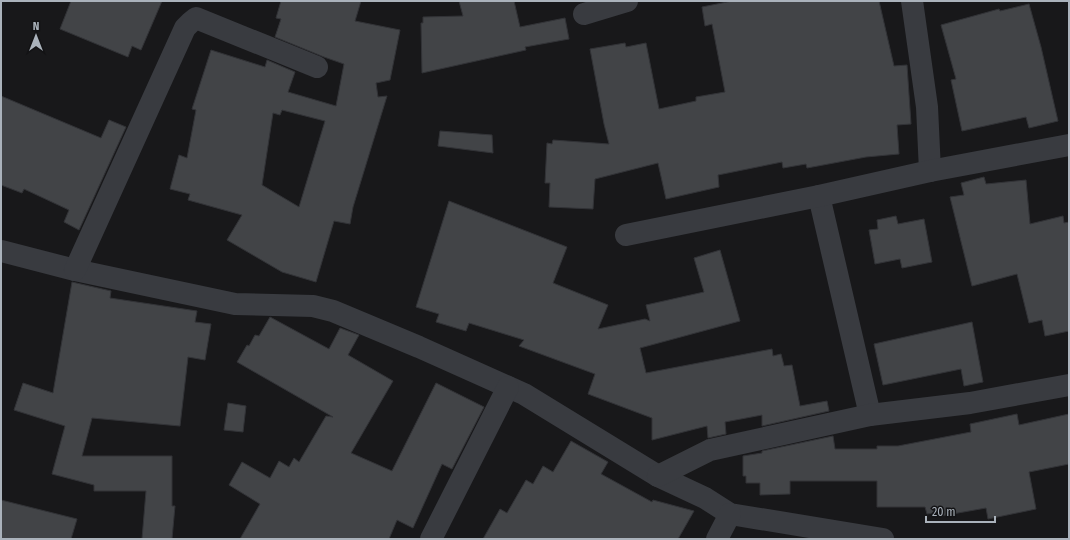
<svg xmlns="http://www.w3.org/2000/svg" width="1070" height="540" font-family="'Fira Sans Condensed',sans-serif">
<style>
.building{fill:#424447;stroke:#323337;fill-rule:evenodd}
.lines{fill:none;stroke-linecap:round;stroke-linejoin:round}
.minor{stroke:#393b40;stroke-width:22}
</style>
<rect width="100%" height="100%" fill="#18181a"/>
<g class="building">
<path d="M 71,1 L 162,1 L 141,50 L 132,46 L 128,57 L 60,29 Z"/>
<path d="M 281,1 L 361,1 L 355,21 L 400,30 L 390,80 L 376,83 L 378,97 L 387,96 L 353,207 L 350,224 L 334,221 L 316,282 L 282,272 L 227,240 L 242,215 L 188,200 L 190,194 L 170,189 L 179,155 L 187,158 L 196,110 L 192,109 L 211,50 L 265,67 L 267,60 L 295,72 L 288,92 L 336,106 L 344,64 L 324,57 L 275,37 L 281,19 L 276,18 ZM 282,110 L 325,121 L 299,207 L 262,185 L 273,113 L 280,115 Z"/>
<path d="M 459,1 L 514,1 L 520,27 L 565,18 L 569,39 L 525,47 L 526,50 L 422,73 L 421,23 L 423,23 L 423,17 L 463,16 Z"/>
<path d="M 732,1 L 879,1 L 894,66 L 907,65 L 911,124 L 897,125 L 899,154 L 866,157 L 807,168 L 806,164 L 783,168 L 782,162 L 718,175 L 719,187 L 666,199 L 658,163 L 595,179 L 593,209 L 549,207 L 550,183 L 545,183 L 547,143 L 552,144 L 553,140 L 609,144 L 604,124 L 590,49 L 625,43 L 626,47 L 646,43 L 659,109 L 696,101 L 696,97 L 725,92 L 712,24 L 705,26 L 702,7 Z"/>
<path d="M 1029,4 L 1041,47 L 1058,121 L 1029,128 L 1026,117 L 962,131 L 951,80 L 956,79 L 941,25 L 999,9 L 1000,11 Z"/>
<path d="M 1,96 L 101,138 L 109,120 L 126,127 L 79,230 L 64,222 L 69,210 L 24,189 L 22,193 L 1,185 Z"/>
<path d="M 440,131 L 492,135 L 493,153 L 438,146 Z"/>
<path d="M 984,177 L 986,184 L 1026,180 L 1030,224 L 1063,216 L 1064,223 L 1069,222 L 1069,331 L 1045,336 L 1042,320 L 1029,323 L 1017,274 L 972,286 L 950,197 L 964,195 L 961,183 Z"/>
<path d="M 449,201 L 567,247 L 553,283 L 608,305 L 598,329 L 645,319 L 650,321 L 646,305 L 704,292 L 694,258 L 720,250 L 740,321 L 640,348 L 646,373 L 772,349 L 773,356 L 781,354 L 784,366 L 792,365 L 800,406 L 827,401 L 829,411 L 762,426 L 762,415 L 725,422 L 726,434 L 708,438 L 707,426 L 652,440 L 652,418 L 588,394 L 595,374 L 519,346 L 524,340 L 469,323 L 466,331 L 436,322 L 439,314 L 416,307 Z"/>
<path d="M 896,216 L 898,224 L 924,219 L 932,262 L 902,268 L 900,259 L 875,264 L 869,230 L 878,229 L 877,220 Z"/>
<path d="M 72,282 L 111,291 L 110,298 L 197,311 L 195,322 L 211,324 L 205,360 L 188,357 L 180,426 L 92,418 L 82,456 L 172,456 L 172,506 L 175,506 L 172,539 L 142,539 L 146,491 L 94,491 L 94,485 L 52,474 L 65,426 L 14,410 L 23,383 L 53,393 Z"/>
<path d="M 270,317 L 329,349 L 340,328 L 359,335 L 348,355 L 393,381 L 351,453 L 392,471 L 436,383 L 484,407 L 452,469 L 442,464 L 413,528 L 397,520 L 389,539 L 240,539 L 260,504 L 229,485 L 242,462 L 270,478 L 279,461 L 289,467 L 294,458 L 299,462 L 326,416 L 333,417 L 237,362 L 247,345 L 249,346 L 255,335 L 259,336 Z"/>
<path d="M 972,322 L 983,382 L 964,386 L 961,369 L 883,385 L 874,344 Z"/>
<path d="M 228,403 L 246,406 L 243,432 L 224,430 Z"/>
<path d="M 1017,414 L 1019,425 L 1069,414 L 1069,464 L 1029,472 L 1036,509 L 988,519 L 986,508 L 941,516 L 940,512 L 927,514 L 925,507 L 877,507 L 877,481 L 790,481 L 790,494 L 760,495 L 760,483 L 746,483 L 746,476 L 743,476 L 743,456 L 762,453 L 762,451 L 833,436 L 835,449 L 877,449 L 877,446 L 898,446 L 971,432 L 970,424 Z"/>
<path d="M 571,441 L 608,462 L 601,474 L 652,502 L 653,500 L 694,511 L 678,539 L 483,539 L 500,509 L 507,513 L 526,480 L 533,484 L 543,466 L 553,472 Z"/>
<path d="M 1,500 L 77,519 L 71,539 L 1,539 Z"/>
</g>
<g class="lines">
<g class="minor">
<path d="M 912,1 L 927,107 L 930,171"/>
<path d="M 584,14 L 627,1"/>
<path d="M 819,196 L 870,415"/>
<path d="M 626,235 L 819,196 L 930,171 L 1069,145"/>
<path d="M 1,251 L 75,270 L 235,304 L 313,306 L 333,311 L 419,347 L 524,394 L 658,476 L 705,498 L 730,514 L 883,539"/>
<path d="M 75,270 L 185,28 L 191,22 L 196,18 L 317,67"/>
<path d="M 658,476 L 710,450 L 870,415 L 970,403 L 1069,385"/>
<path d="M 431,539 L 508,387"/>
<path d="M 717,539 L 730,514"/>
</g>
</g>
<rect width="1070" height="540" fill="none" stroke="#aab2bb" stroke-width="4"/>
<g transform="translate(36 36)" stroke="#131315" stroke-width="3" paint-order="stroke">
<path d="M0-3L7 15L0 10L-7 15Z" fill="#aab2bb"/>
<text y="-6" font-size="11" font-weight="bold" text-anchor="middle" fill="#aab2bb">N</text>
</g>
<path d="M926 516v6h69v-6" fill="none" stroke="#aab2bb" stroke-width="2"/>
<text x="932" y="516" font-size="12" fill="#aab2bb" stroke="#131315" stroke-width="3" paint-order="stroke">20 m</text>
</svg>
